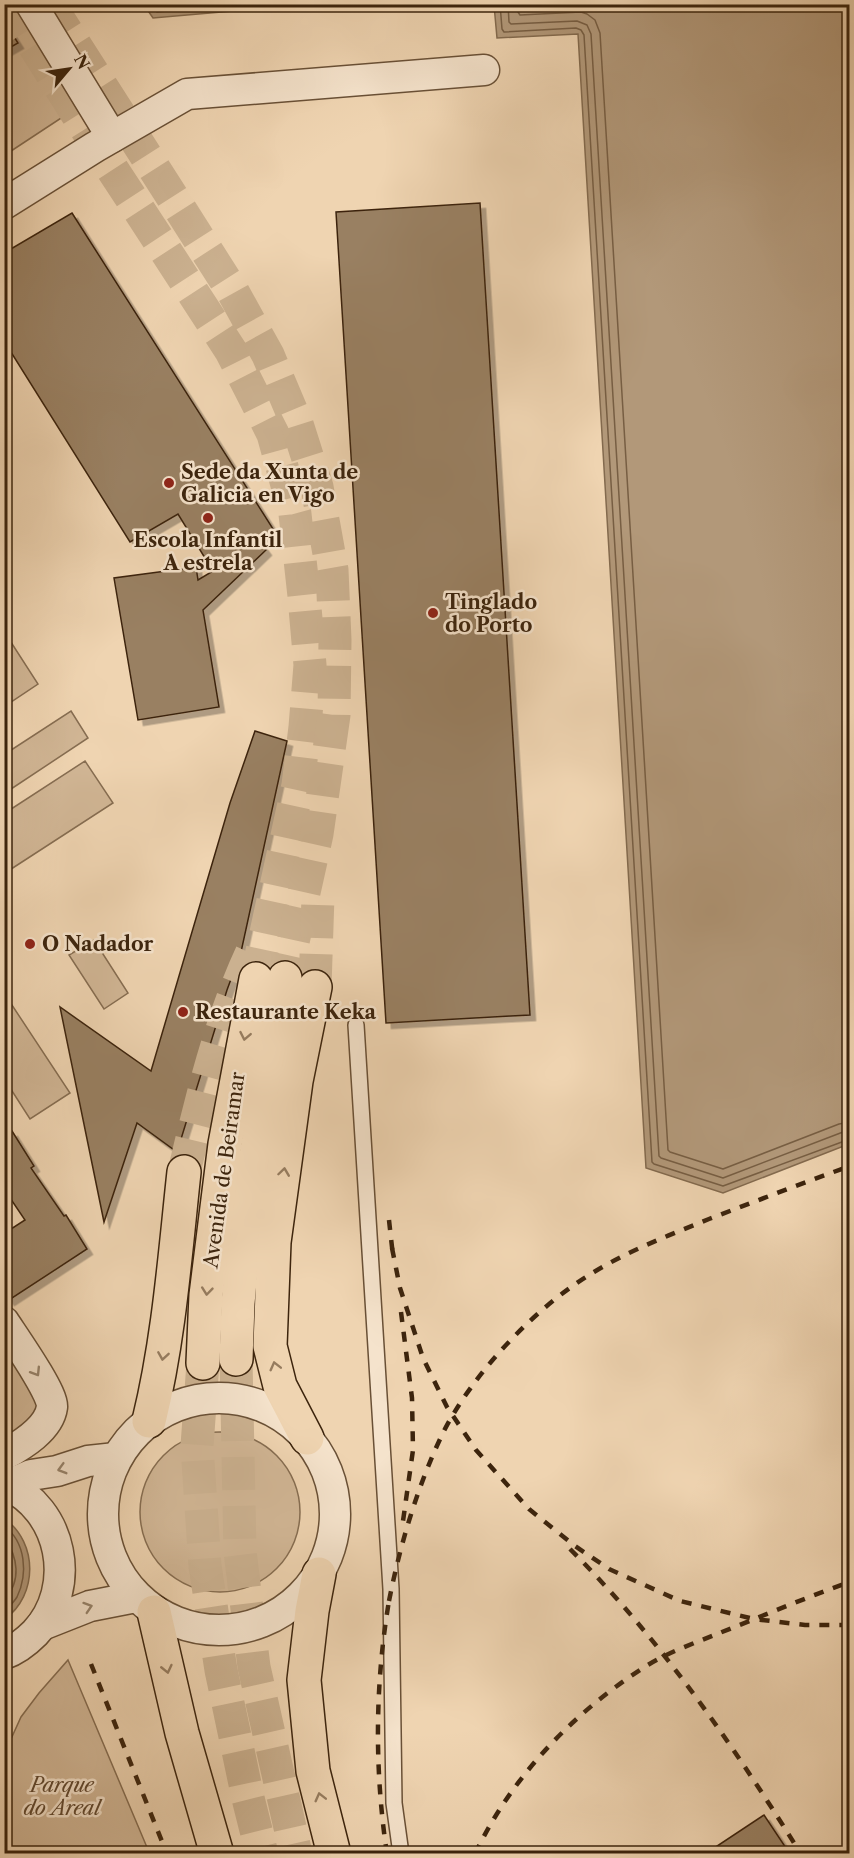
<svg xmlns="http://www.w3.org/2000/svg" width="854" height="1858" font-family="'Libre Caslon Text',serif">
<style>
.green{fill:#d1b695;stroke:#866d51;stroke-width:1.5}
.water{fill:#b29879;stroke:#836a4e;stroke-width:1.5}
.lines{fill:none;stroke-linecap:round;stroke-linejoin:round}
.shore{stroke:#775e43;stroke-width:1.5}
.building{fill:#998062;stroke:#3c240d;stroke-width:1.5;filter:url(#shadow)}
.primary-tunnel{stroke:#cbb190;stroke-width:33;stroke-dasharray:33 16;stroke-linecap:butt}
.lane-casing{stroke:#695036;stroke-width:18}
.street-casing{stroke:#695036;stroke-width:33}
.primary-casing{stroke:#3c240d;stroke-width:36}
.lane{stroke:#f5e3cc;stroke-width:15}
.street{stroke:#f5e3cc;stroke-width:30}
.primary{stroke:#efd4b1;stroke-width:33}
.rail{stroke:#3c240d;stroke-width:4.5;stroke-dasharray:10 10;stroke-linecap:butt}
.oneway{stroke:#967c5f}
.oneway2{stroke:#98846c}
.poi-dot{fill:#8f2418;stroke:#f5e3cc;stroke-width:2}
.labels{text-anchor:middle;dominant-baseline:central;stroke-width:5;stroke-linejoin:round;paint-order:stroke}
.poi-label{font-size:20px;font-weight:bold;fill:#3c240d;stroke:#f5e3cc;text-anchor:start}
.street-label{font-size:20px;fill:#3c240d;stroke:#f5e3cc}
.park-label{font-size:20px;font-style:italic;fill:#61482f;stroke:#f5e3cc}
</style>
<defs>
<filter id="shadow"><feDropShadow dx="5.5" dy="5.5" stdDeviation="0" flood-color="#0004"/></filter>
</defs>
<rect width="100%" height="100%" fill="#efd4b1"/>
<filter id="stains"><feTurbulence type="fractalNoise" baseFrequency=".00333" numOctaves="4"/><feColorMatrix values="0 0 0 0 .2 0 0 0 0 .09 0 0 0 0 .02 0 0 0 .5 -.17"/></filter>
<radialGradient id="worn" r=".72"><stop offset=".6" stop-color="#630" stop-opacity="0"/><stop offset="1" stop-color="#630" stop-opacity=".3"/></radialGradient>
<g class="green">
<path d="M 5,5 L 20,5 L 84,103 L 5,155 Z"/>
<path d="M 7,636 L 38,684 L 5,706 L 4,637 Z"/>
<path d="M 71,711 L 88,738 L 5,793 L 5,754 Z"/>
<path d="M 85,761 L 113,803 L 5,873 L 5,813 Z"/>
<path d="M 94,940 L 128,993 L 104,1009 L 69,955 Z"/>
<path d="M 4,993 L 70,1093 L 30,1119 L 5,1080 Z"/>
<path d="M 4,1338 L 39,1394 L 38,1412 L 4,1441 Z"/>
<circle cx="220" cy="1512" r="80"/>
<path d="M 68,1660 L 146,1845 L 149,1853 L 13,1853 L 5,1819 L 5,1761 L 11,1739 L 21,1717 L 39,1693 Z"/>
</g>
<g class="water">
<path d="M 144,5 L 300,5 L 153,18 Z"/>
<path d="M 494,5 L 849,5 L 849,1144 L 723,1193 L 646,1168 L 578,34 L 497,38 Z"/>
<path d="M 5,1519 C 38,1543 38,1595 5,1619 Z"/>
</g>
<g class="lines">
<g class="shore">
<path d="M 151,4 L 157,12 L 235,4"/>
<path d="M 500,4 L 502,29 L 504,32 L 576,28 L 581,30 L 584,35 L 652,1162 L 654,1164 L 723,1186 L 850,1139"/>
<path d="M 508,4 L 509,22 L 511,24 L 577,21 L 587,25 L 591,34 L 659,1156 L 661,1158 L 723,1178 L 843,1132 L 850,1131"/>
<path d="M 517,4 L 518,12 L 520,15 L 581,12 L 587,14 L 595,20 L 600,33 L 668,1150 L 670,1152 L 723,1169 L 839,1124 L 850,1122"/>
<path d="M 4,1526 C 26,1542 28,1574 17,1597 C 14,1602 9,1607 4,1612"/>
<path d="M 4,1537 C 18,1557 22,1581 4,1600"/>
</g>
</g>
<g class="building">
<path d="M 4,21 L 18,43 L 4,51 Z"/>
<path d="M 480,203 L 530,1015 L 386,1023 L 336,212 Z"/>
<path d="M 72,213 L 275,532 L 260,542 L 266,550 L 203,610 L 219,707 L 138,720 L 114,578 L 196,567 L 198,580 L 213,571 L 178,514 L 130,542 L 4,341 L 4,253 Z"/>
<path d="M 255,731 L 287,741 L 241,952 L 227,990 L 177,1152 L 137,1123 L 104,1222 L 60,1007 L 151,1071 L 230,803 Z"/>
<path d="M 12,1131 L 34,1166 L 31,1168 L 64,1216 L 66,1215 L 87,1249 L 9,1300 L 4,1293 L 4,1226 L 8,1231 L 25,1220 L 4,1189 L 4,1136 Z"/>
<path d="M 764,1815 L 790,1854 L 705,1854 Z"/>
</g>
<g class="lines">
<g class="primary-tunnel">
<path d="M 8,4 L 92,138 L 231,351 L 273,434 L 295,514 L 304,596 L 310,665 L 305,727 L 298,785 L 256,979"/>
<path d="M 49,4 L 233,292 L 268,355 L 297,424 L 317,487 L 332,570 L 335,640 L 334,715 L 317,834 L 285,978"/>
<path d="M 315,987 L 318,896"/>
<path d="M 184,1172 C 202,1097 220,1020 253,950"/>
<path d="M 236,1359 L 240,1551 L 254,1667 L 296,1854"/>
<path d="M 203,1363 L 197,1446 L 205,1566 L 221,1670 L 248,1798 L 262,1854"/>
</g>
<g class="lane-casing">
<path id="lane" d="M 356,1025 L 391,1589 L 394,1803 L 401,1854"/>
</g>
<g class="street-casing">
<g id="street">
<path d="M 31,4 L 112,137"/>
<path d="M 4,204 L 95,147 L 187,94 L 484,70"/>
<path d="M 4,1322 C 13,1336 54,1394 52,1407 C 49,1429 22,1445 4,1455"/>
<circle cx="219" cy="1514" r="116"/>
<path d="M 4,1484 C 63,1508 78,1588 35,1633 C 27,1641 16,1650 4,1654"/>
<path d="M 8,1485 L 31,1475 L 57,1471 L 88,1461 L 116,1458"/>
<path d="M 42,1625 L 90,1606 L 136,1597"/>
</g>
</g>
<g class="primary-casing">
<g id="primary">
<path d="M 236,1359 L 238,1303 L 246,1217 L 285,978"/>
<path d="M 203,1363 L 206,1295 L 225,1144 L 256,979"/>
<path d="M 149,1421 C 169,1339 175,1255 184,1172"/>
<path d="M 307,1438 L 280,1386 L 270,1346 L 274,1242 L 296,1081 L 315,987"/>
<path d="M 319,1574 L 312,1611 L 304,1680 L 313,1771 L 334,1854"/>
<path d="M 154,1612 L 182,1733 L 217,1854"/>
</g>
</g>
<use href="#lane" class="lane"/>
<use href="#street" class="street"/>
<use href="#primary" class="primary"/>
<g class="rail">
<path d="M 389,1220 L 393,1256"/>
<path d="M 392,1248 L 400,1288 L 423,1358 L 447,1407 L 476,1450 L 529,1509 L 575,1546 L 609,1569 L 680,1601 L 754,1619 L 805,1625 L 850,1625"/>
<path d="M 401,1312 L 412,1398 L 413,1450 L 403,1521"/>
<path d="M 570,1549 C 661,1640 733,1745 801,1854"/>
<path d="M 389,1601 C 400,1545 417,1488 441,1437 C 470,1376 536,1306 594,1272 C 630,1250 670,1235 709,1219 C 756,1201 803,1183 850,1166"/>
<path d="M 91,1664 L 167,1854"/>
<path d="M 387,1854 C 374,1768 375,1680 390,1595"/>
<path d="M 475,1854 C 511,1778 570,1716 640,1670 C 665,1653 695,1643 722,1632 C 765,1615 807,1597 850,1582"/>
</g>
</g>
<defs><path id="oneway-chevron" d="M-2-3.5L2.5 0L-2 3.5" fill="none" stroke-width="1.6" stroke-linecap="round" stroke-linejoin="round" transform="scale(1.5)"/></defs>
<g class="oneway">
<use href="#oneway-chevron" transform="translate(245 1036) rotate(101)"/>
<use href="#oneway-chevron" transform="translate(284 1172) rotate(-82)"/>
<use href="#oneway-chevron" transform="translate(207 1291) rotate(96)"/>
<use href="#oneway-chevron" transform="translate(163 1356) rotate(99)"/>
<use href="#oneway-chevron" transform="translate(275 1366) rotate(-104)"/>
<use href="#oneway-chevron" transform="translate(167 1669) rotate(77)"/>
<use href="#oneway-chevron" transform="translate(320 1797) rotate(-104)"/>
</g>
<g class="oneway2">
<use href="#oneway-chevron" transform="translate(36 1372) rotate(58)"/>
<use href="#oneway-chevron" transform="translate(62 1469) rotate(164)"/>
<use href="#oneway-chevron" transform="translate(88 1607) rotate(-18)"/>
</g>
<g class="poi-dot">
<circle cx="169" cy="483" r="6"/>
<circle cx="208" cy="518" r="6"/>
<circle cx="433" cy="613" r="6"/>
<circle cx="30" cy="944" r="6"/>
<circle cx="183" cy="1012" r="6"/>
</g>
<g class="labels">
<g class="poi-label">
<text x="181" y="472">Sede da Xunta de<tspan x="181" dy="23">Galicia en Vigo</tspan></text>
<text x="208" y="540" text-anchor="middle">Escola Infantil<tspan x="208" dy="23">A estrela</tspan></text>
<text x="445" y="602">Tinglado<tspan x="445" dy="23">do Porto</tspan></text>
<text x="42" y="944">O Nadador</text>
<text x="195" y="1012">Restaurante Keka</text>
</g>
<g class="street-label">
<text transform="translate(224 1170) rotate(-82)">Avenida de Beiramar</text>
</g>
<g class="park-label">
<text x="62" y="1785">Parque<tspan x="62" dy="23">do Areal</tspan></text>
</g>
</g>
<rect width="854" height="1858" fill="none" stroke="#efd4b1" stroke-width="24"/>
<rect x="6" y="6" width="842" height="1846" fill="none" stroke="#3c240d" stroke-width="3"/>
<rect x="12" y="12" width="830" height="1834" fill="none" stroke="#3c240d" stroke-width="1.5"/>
<g transform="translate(69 69) rotate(61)" stroke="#f5e3cc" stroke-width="4.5" paint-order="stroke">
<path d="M0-4.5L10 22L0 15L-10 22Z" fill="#3c240d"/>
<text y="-9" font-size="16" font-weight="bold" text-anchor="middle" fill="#3c240d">N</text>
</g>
<rect width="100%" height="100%" filter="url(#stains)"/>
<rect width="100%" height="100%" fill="url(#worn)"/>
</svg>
